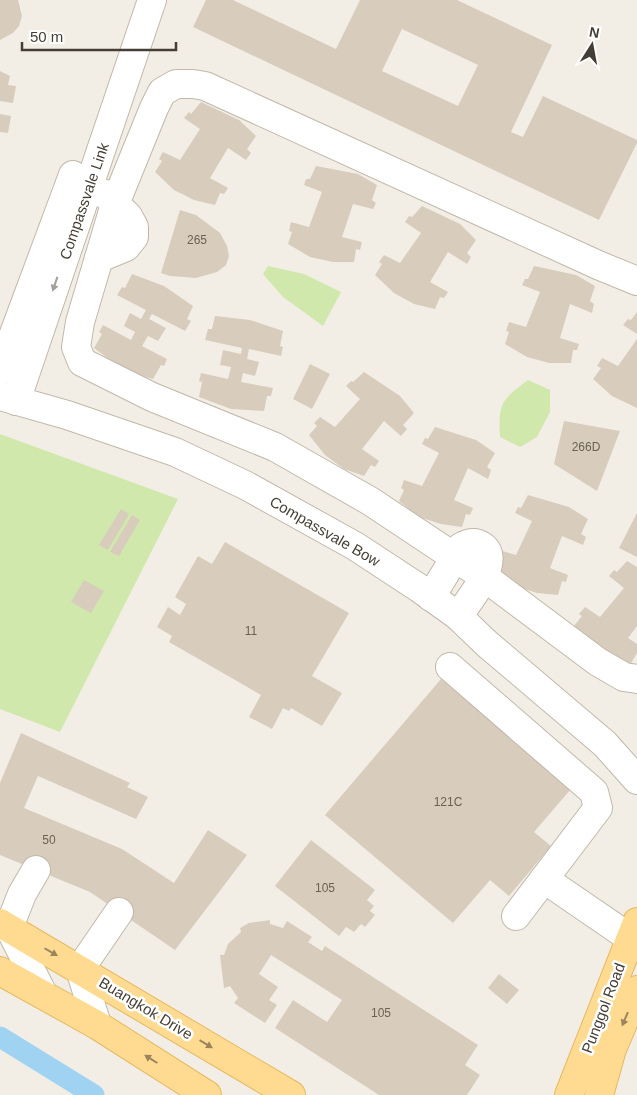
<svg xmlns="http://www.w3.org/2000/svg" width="637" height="1095" font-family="Arial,sans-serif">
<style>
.green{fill:#d0e8ac}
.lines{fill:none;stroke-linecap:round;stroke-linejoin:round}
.canal{stroke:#9fd3f1;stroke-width:21}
.building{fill:#d8ccbd;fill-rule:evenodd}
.minor-casing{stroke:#c1b8aa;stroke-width:30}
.major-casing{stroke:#e6b860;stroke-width:30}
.minor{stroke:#fff;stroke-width:28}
.major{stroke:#ffdb92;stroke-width:28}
.oneway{fill:#a29e9a}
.oneway2{fill:#99855e}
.labels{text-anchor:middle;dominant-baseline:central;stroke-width:5;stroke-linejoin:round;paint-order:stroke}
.number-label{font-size:12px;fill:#6a6256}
.street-label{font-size:15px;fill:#453e34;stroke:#fff}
</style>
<rect width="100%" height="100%" fill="#f3eee5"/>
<g class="green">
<path d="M 268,266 L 304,274 L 341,292 L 323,326 L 283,297 L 263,274 Z"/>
<path d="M 528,380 L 550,390 L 550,412 L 537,437 L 520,447 L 500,437 C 498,404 501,400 528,380 Z"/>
<path d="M 0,434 L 178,499 L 60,732 L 0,709 Z"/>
</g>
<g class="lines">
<path class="canal" d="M 0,1037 L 94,1095"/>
</g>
<g class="building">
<path d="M 0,0 L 18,0 L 22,16 L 19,26 L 13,33 L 0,40 Z"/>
<path d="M 206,0 L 233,0 L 336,49 L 360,0 L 457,0 L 552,45 L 511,132 L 523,137 L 543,96 L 637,140 L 637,143 L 599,220 L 193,27 ZM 402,29 L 478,65 L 458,106 L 382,71 Z"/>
<path d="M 0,71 L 10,76 L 8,85 L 16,86 L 13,103 L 0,101 Z"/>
<path d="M 201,102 L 239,120 L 256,136 L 247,149 L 251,153 L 246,160 L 228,148 L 210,178 L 228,188 L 224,194 L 220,193 L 215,205 L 194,200 L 174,190 L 155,172 L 162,161 L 159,159 L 163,152 L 180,160 L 200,129 L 184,118 L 189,112 L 191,114 Z"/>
<path d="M 0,114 L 11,116 L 8,133 L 0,132 Z"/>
<path d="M 316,166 L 358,174 L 377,185 L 372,200 L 376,203 L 373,209 L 353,204 L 342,237 L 362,242 L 360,250 L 356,249 L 354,262 L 333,262 L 310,257 L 288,244 L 292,232 L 289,231 L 291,222 L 309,227 L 322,192 L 304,185 L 306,179 L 310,179 Z"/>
<path d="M 422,206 L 460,224 L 476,240 L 467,253 L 471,257 L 467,264 L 448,252 L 430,282 L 448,292 L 444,298 L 440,297 L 435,309 L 414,304 L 394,293 L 375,275 L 382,264 L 379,262 L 384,255 L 400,263 L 421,233 L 405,222 L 409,216 L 412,217 Z"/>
<path d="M 180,210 L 196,215 L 220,233 L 227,246 L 229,256 L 226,265 L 217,272 L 196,278 L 170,276 L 161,273 Z"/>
<path d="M 534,266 L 576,275 L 595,286 L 590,301 L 594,304 L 592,313 L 570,304 L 560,338 L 579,344 L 577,350 L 573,350 L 571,363 L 549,363 L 527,357 L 505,344 L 509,332 L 506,331 L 509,322 L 526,327 L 540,292 L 522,285 L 525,279 L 528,279 Z"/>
<path d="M 132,274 L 164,286 L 193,306 L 187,319 L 191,321 L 185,331 L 152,314 L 149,319 L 166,328 L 158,341 L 148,336 L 142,346 L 167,359 L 164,366 L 161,365 L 153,379 L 136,374 L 121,368 L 94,348 L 102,334 L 99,332 L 103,325 L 131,340 L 135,332 L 124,326 L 130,313 L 141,319 L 146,310 L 117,295 L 122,287 L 125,288 Z"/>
<path d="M 637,312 L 637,334 L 623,325 L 628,319 L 631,320 Z"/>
<path d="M 215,316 L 250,320 L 283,331 L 280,346 L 283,347 L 281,356 L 249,349 L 247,359 L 259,362 L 255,376 L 243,373 L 241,382 L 273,388 L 271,396 L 267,396 L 264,411 L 231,409 L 199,397 L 202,382 L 199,381 L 201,373 L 228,379 L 231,367 L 220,365 L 223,350 L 241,354 L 242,348 L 205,340 L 208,329 L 212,329 Z"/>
<path d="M 637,339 L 637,408 L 612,396 L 593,379 L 601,368 L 597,366 L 602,358 L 618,366 Z"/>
<path d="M 310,364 L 330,374 L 312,409 L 293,399 Z"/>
<path d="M 364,372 L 400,396 L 414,413 L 403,425 L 407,429 L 401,436 L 384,421 L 362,449 L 379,461 L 375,467 L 371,465 L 364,476 L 344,469 L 325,455 L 309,435 L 317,426 L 314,423 L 320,417 L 335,427 L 360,399 L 346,386 L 351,381 L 353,382 Z"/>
<path d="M 564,421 L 620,431 L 597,491 L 554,464 Z"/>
<path d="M 435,427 L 476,440 L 495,453 L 487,467 L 491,470 L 488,479 L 468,468 L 454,500 L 473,508 L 470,515 L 466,514 L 462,527 L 441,524 L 419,517 L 399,501 L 404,490 L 401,488 L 404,480 L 422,486 L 439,453 L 422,444 L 425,438 L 428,439 Z"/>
<path d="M 528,495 L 569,507 L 588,519 L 581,534 L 586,537 L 583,545 L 562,536 L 550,568 L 568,575 L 566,582 L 562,581 L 558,595 L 537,593 L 515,586 L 494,571 L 499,550 L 516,555 L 532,521 L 515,513 L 518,507 L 521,508 Z"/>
<path d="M 121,509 L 129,514 L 108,550 L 99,545 Z"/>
<path d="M 637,513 L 637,557 L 619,548 Z"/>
<path d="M 132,515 L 140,520 L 119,556 L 110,552 Z"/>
<path d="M 225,542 L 349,613 L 312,676 L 342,693 L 322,726 L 291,708 L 289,711 L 283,708 L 272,729 L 249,717 L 261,695 L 169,642 L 172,636 L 157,627 L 168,607 L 180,615 L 186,604 L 175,597 L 198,556 L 212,564 Z"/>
<path d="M 627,561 L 637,567 L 637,626 L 628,638 L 637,644 L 637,653 L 630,665 L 591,646 L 574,626 L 582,616 L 579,614 L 585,607 L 600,617 L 624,588 L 609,576 L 614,570 L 617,572 Z"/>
<path d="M 84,580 L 104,591 L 91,613 L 71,602 Z"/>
<path d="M 441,679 L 571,789 L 534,832 L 551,846 L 509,896 L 490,880 L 453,923 L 325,815 Z"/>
<path d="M 21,733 L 130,783 L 127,787 L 148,797 L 136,819 L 38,776 L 24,808 L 122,849 L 174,883 L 208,830 L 247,855 L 175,950 L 90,892 L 0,855 L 0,783 Z"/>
<path d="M 311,840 L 375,890 L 367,900 L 374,906 L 370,911 L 375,915 L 365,927 L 361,924 L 354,932 L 346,927 L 339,936 L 275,886 Z"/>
<path d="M 270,920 L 270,924 L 283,928 L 287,921 L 312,937 L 308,942 L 322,951 L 325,946 L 478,1045 L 465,1065 L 480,1075 L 467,1095 L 379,1095 L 275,1028 L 293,1000 L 327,1022 L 342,1000 L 271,955 L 259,974 L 278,987 L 269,1000 L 277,1005 L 265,1023 L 234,1003 L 238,998 L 230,986 L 224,988 L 220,955 L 224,955 L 228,944 L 241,932 L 240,928 L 249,923 Z"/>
<path d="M 499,974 L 519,990 L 507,1004 L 488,988 Z"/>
</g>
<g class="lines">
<g class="minor-casing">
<g id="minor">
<path d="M 70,184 L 105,194 L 128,216 L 134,227 L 134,237 L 126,247 L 99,258 L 80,322 L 76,347 L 82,362 L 152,397 L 275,447 L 370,501 L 483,576 L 598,662 L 624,677 L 637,679"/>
<path d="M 99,258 L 115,204 L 154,108 L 162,92 L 176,84 L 193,84 L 205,86 L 598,265 L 637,281"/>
<path d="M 0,371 L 73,175"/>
<path d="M 0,396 L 67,415 L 175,452 L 245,485 L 355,546 L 419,588 L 458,616 L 486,643 L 605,744 L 637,780"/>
<path d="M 16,401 L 152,0"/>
<path d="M 431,597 L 461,547 C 468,543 475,541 482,546 C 503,560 468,602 458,616"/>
<path d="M 450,667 L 594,792 L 598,808 L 516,916"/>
<path d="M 36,870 L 22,894 L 9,927 L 43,994"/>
<path d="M 544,879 L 630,938"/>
<path d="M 97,1025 L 80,969 L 119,912"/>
</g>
</g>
<g class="major-casing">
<g id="major">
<path d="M 0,923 L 291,1095"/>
<path d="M 0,971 L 97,1025 L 207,1095"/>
<path d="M 569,1095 L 637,922"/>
<path d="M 599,1095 L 612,1049 L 637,990"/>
</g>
</g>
<use href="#minor" class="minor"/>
<use href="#major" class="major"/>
</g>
<defs><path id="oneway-solid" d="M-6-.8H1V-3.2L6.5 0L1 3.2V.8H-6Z" transform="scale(1.25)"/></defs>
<use class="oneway" href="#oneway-solid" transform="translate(55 284) rotate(109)"/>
<g class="oneway2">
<use href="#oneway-solid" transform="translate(51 952) rotate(30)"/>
<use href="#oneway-solid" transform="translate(625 1019) rotate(113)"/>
<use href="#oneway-solid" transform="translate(206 1044) rotate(31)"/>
<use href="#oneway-solid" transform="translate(151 1059) rotate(-148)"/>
</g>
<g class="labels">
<g class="number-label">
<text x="197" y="240">265</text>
<text x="586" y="447">266D</text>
<text x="251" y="631">11</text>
<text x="448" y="802">121C</text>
<text x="49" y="840">50</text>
<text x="325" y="888">105</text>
<text x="381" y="1013">105</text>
</g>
<g class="street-label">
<text transform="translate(84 201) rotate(-71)">Compassvale Link</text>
<text transform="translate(325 531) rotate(30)">Compassvale Bow</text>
<text transform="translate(146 1008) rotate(31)">Buangkok Drive</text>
<text transform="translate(603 1008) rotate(-69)">Punggol Road</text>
</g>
</g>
<g transform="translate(592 45) rotate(11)" stroke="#ffffff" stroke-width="4" paint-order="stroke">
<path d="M0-4L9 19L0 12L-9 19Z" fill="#453e34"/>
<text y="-8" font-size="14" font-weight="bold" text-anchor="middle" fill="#453e34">N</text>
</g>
<path d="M22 42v8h154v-8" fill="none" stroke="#453e34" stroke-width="2.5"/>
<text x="30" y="42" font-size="15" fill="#453e34" stroke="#ffffff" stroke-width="4" paint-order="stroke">50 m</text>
</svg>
